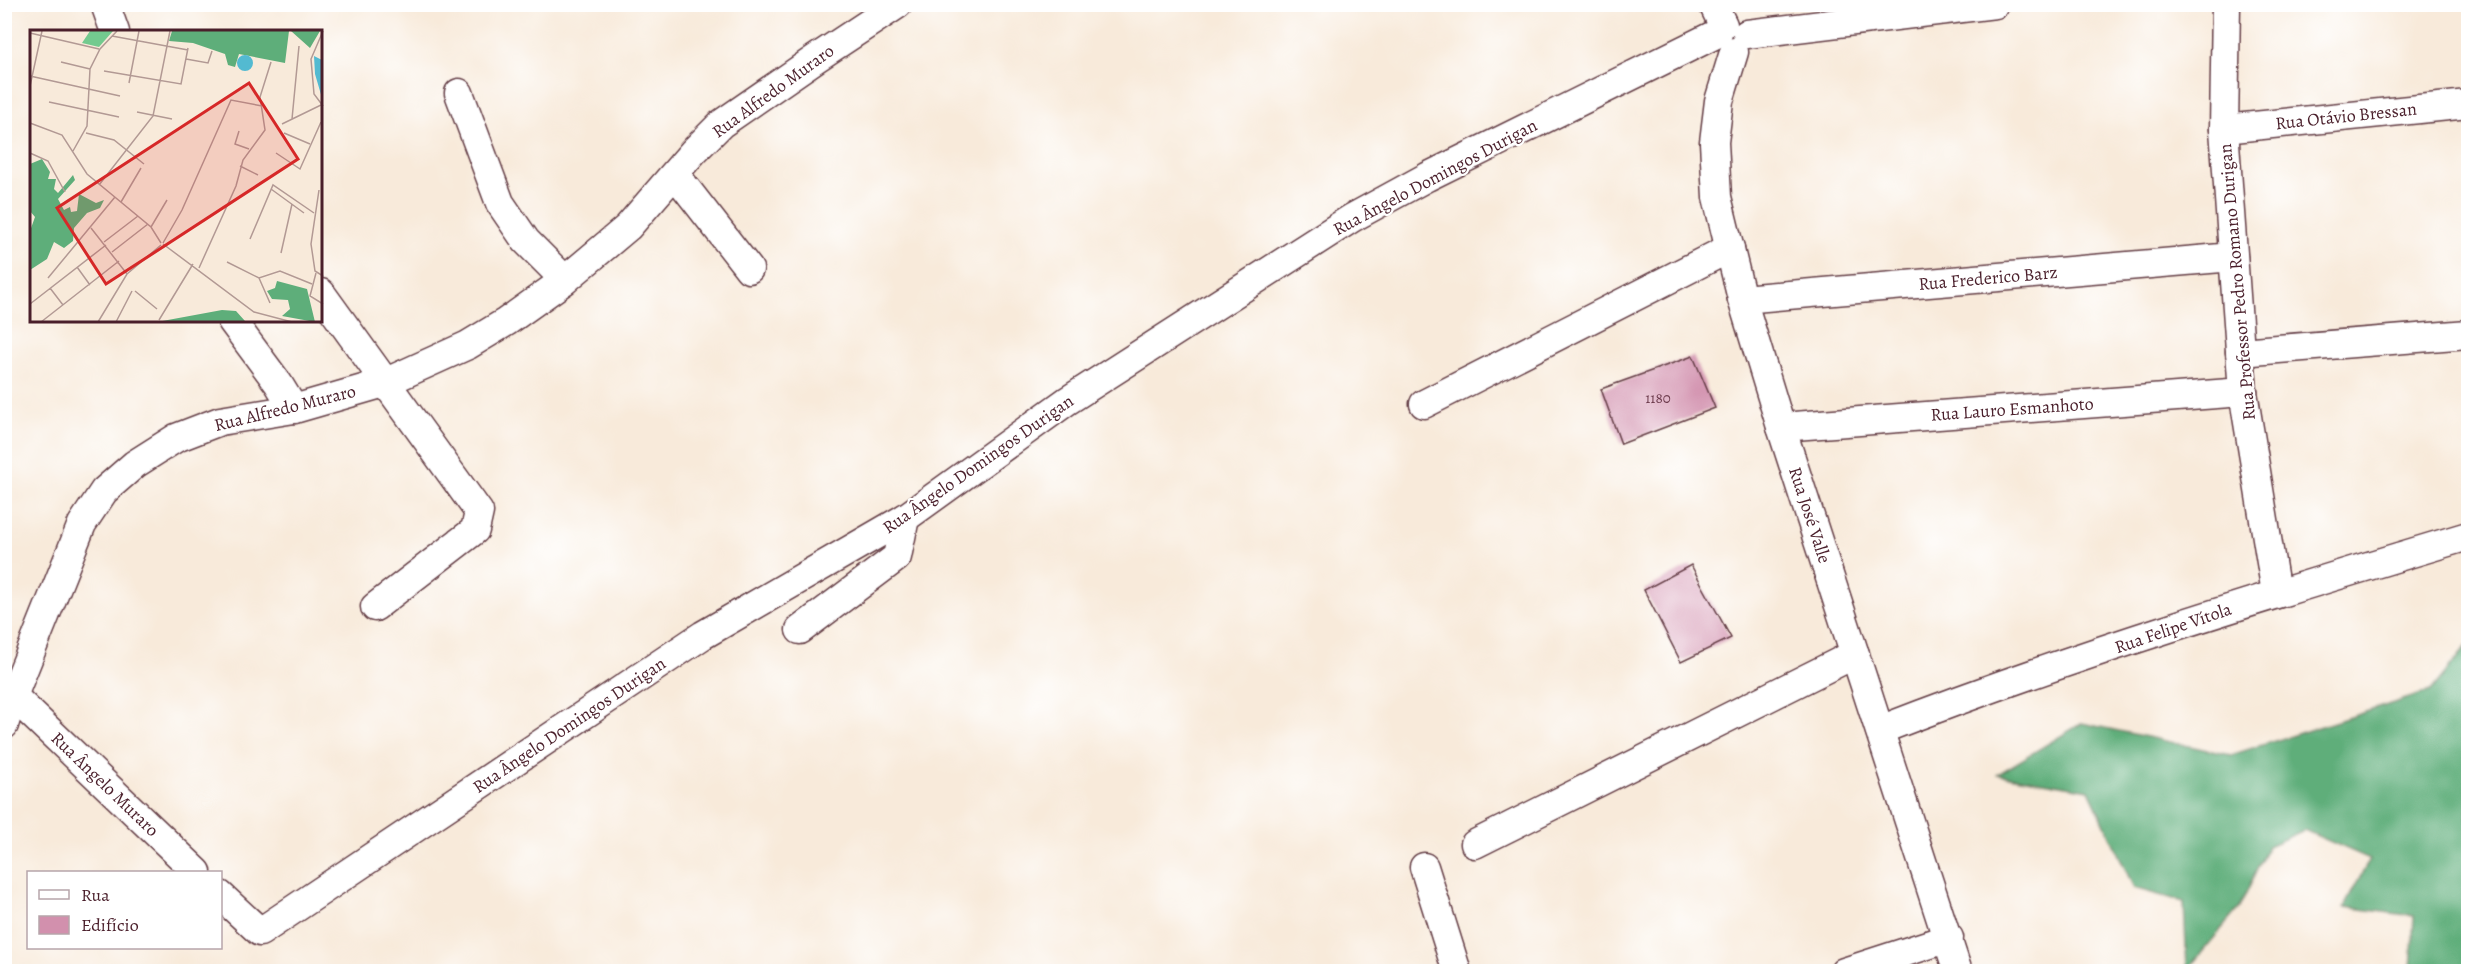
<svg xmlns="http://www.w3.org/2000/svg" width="2473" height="976" font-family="Alegreya,serif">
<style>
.forest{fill:#5eae7a;stroke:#546652;stroke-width:1.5}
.building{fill:#d290ad}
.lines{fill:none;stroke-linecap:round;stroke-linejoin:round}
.minor-casing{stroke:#643d45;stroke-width:31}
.minor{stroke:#fff;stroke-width:28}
.labels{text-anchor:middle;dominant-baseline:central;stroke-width:4.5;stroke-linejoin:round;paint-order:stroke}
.number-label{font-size:15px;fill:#6c3b4c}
.street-label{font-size:18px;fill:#4a1f2b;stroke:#fff}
.inset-road{fill:none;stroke:#b29994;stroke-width:1.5}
.view{fill:#d62828;fill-opacity:0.15;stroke:#d62828;stroke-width:3}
.inset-edge{fill:none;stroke:#4a1f2b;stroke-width:3}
</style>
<rect width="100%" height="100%" fill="#fff"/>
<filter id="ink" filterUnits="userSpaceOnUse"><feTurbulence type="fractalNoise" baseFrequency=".0167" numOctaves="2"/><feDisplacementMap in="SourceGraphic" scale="12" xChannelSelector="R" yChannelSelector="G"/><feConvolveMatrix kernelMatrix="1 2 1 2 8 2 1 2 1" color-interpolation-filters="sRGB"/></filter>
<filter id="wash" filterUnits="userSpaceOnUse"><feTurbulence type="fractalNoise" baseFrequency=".008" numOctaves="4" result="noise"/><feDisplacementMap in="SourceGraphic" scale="24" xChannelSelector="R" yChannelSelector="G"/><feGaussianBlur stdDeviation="1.35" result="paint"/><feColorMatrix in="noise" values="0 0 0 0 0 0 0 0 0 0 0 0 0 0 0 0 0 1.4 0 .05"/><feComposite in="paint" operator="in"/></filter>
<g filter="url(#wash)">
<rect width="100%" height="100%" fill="#f8eada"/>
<path class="forest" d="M 2468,645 L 2468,971 L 2411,971 L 2414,916 L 2344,907 L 2370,859 L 2304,830 L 2268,846 L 2239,908 L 2187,970 L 2184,902 L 2134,888 L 2089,790 L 1998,774 L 2082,723 L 2231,755 L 2431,691 Z"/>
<g id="blocks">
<g class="building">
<path d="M 1693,356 L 1715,408 L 1621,444 L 1601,389 Z"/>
<path d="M 1691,565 L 1731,638 L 1681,662 L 1644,590 Z"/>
</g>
</g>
</g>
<g filter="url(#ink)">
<use href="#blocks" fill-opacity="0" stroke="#643d45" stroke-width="1.5"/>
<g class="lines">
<g class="minor-casing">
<g id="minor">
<path d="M 105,4 L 115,32"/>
<path d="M 1713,4 L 1723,25"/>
<path d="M 2226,4 L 2224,129 L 2243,392 L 2276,593"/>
<path d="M 1747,34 L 1995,4"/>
<path d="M 1734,52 L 1719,101 L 1714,142 L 1717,197 L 1742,299 L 1781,427 L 1958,972"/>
<path d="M 459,93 L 500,203 L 526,241 L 565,280"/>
<path d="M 2224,129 L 2468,104"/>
<path d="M 675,174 L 749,269"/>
<path d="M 321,293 L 479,512 L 475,530 L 375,607"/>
<path d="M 1742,299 L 2233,257"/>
<path d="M 232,321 L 278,383 L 294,409"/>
<path d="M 2240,352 L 2468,334"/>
<path d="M 1424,404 L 1730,248"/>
<path d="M 1781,427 L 2243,392"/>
<path d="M 800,630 L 897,557 L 905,518"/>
<path d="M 13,696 L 197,872"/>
<path d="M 4,725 L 13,696 L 82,524 L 104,491 L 135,464 L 176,438 L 220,421 L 294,409 L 384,383 L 468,345 L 506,322 L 565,280 L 628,227 L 693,152 L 721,124 L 815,59 L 898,4"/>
<path d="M 1880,730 C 2073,655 2271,595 2468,536"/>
<path d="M 1475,844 L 1855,654"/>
<path d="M 1424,867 L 1457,972"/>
<path d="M 220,895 L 260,932 L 703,635 L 905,518 L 1067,401 L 1352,218 L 1427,177 L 1718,33"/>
<path d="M 1844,972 L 1949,938"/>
</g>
</g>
<use href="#minor" class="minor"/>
</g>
</g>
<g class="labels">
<g class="number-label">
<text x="1658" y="398">1180</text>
</g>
<g class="street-label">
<text transform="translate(773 91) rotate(-36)">Rua Alfredo Muraro</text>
<text transform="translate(2346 116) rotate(-6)">Rua Otávio Bressan</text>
<text transform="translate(1435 177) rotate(-28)">Rua Ângelo Domingos Durigan</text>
<text transform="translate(1988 278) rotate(-5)">Rua Frederico Barz</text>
<text transform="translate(2237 282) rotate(-95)">Rua Professor Pedro Romano Durigan</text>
<text transform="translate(285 408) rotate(-14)">Rua Alfredo Muraro</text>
<text transform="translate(2012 409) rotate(-4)">Rua Lauro Esmanhoto</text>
<text transform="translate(978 464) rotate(-35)">Rua Ângelo Domingos Durigan</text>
<text transform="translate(1810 515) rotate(72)">Rua José Valle</text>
<text transform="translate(2173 628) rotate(-19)">Rua Felipe Vítola</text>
<text transform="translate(569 725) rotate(-34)">Rua Ângelo Domingos Durigan</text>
<text transform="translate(105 784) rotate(44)">Rua Ângelo Muraro</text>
</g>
</g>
<g transform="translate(30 30)">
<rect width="292" height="292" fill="#f8eada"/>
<path d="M 60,1 L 83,1 L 69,17 L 52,13 Z" fill="#73ca8f"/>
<path d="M 142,1 L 259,1 L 255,33 L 209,24 L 205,37 L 198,35 L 195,24 L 163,13 L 139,11 ZM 261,1 L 290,1 L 280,18 ZM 12,129 L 20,142 L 18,149 L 26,149 L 24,159 L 28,163 L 43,145 L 45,150 L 28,169 L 34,180 L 40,177 L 41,182 L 47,181 L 49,164 L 66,173 L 74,170 L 70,178 L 57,183 L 44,198 L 43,211 L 34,218 L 24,212 L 17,229 L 0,240 L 0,201 L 5,187 L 0,181 L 0,134 ZM 247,251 L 277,259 L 285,292 L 252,286 L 260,279 L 258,270 L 242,269 L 237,261 L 245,258 ZM 192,280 L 206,281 L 215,291 L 127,292 Z" fill="#5eae7a"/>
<path d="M207 33a8 8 0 1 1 16 0a8 8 0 1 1-16 0ZM 284,26 L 292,30 L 292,68 L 285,44 Z" fill="#53bad1"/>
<path class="inset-road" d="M 293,1 L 281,29 L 284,64 L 293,76M 0,3 L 69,19M 82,6 L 158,20M 156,29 L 178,33 L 182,21M 31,32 L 60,39M 74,41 L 151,54 L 158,18M 0,46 L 90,66M 99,53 L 109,1M 0,56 L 12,1M 19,72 L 89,87M 107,82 L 142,89M 262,89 L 269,16M 0,93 L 32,105 L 57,144 L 121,197 L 131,213M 252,94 L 291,75M 209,101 L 205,114 L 219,119M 56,103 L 84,110 L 114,134M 254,103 L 280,114M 43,121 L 57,96 L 60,39 L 70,19 L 87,1M 0,123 L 18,131 L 35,162M 246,123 L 270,139 L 291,92M 210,136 L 228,145M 69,155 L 123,86 L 140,1M 241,159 L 274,183M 289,160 L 281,214 L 285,241 L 293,246M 91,172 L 111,138M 121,197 L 137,170M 61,198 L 97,244M 220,209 L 243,155 L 284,183M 74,212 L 108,186M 133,213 L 152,180 L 201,70 L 232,76M 133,214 L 224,282 L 262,292M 82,222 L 118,194M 251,223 L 262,174M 197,232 L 229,248 L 250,241 L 282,254M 47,237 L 60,255M 169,238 L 206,156 L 213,130 L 235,100 L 230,67 L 241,32M 286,243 L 280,266 L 293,274M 18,248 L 85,167M 229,248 L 240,273M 20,258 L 33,275M 105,261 L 127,279M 0,274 L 76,215M 129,290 L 163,234M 11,292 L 89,231M 68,292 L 97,244 L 131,215M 86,292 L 102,261"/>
<path class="view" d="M 219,53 L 268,129 L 76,254 L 27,178 Z"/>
<rect width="292" height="292" class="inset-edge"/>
</g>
<rect width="2473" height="976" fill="none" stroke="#fff" stroke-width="24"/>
<rect x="27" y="871" width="195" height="78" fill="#ffffff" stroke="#b7a5aa" stroke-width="1.5"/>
<rect x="39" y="890" width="30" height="9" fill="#ffffff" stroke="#b7a5aa" stroke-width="1.5"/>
<text x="81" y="901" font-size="18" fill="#4a1f2b">Rua</text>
<rect x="39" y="916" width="30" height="18" fill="#d290ad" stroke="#b7a5aa" stroke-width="1.5"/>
<text x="81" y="931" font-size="18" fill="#4a1f2b">Edifício</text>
</svg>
